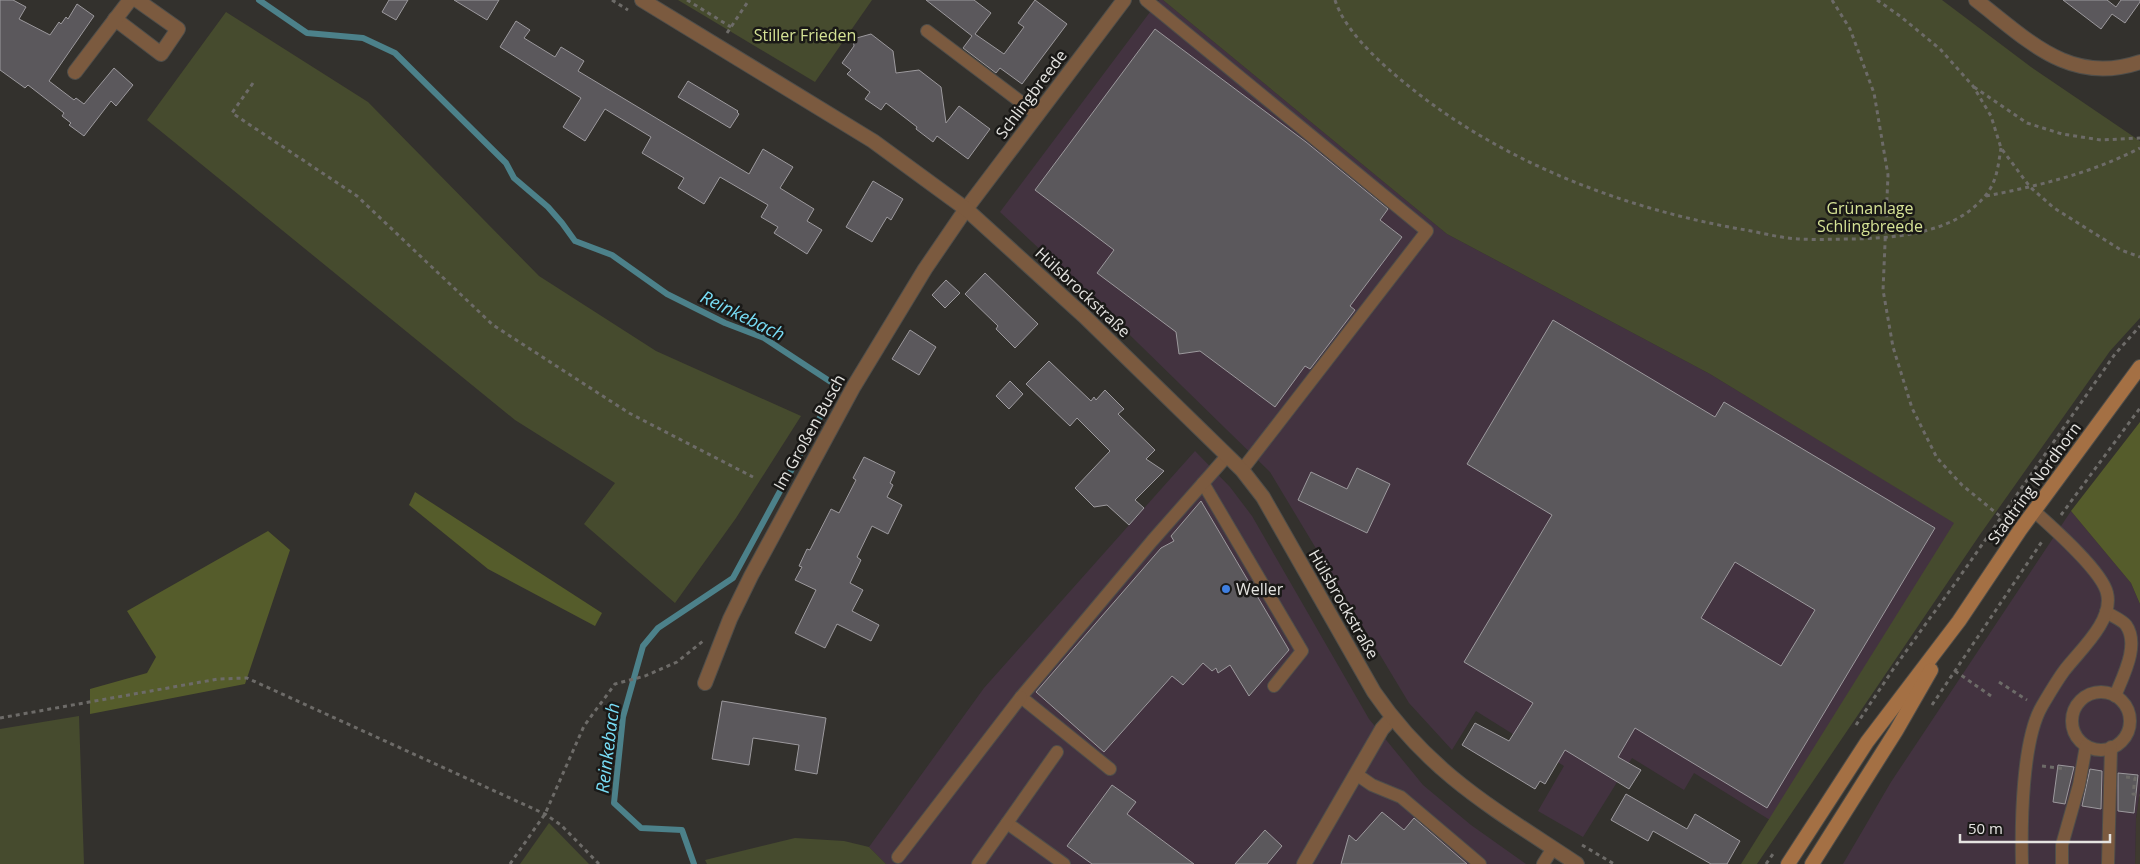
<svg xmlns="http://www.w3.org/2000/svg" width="2140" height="864" font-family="'Open Sans',sans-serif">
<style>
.built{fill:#3f3a30}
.industrial{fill:#433340}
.green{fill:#464b2e}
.forest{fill:#555c2b}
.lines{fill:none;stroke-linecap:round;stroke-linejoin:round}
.stream{stroke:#4c818a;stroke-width:6}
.building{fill:#5b585c;stroke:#9c999d;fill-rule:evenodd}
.service-casing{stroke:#4f4e4a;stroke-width:14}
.minor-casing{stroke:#4f4e4a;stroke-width:16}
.tertiary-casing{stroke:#4f4e4a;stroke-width:16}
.secondary-casing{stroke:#4f4e4a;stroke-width:16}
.path{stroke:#6d6b68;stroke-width:3;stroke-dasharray:4 4;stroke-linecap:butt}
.service{stroke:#7b5a3f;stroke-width:12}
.minor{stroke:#7b5a3f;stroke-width:14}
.tertiary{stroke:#7b5a3f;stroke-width:14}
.secondary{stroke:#a47044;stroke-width:14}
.shop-dot{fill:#3f7fe0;stroke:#1a1917;stroke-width:2}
.labels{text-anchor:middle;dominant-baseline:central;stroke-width:5;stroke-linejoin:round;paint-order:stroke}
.park-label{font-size:16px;fill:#d5e295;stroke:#1a1917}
.street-label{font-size:16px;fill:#e5e4e1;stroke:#1a1917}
.poi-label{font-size:16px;fill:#e5e4e1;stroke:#1a1917;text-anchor:start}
.water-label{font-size:18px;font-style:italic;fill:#78ddf6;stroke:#1a1917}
</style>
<rect width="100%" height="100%" fill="#33312d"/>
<path class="built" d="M 2140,790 L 2140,864 L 2135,864 L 2136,818 Z"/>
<g class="industrial">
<path d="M 1159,0 L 1163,0 L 1447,234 L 1710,374 L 1955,523 L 1770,820 L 1694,773 L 1684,790 L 1632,758 L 1583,837 L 1538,811 L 1564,766 L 1476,711 L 1452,750 L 1409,703 L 1270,472 L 1094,300 L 1000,212 Z"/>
<path d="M 1195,451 L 1230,487 L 1252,516 L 1369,719 L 1423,785 L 1471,825 L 1526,864 L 886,864 L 869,847 L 984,688 Z"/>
<path d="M 2071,511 L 2131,583 L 2140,604 L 2140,790 L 2136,818 L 2135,864 L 1843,864 L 1891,782 Z"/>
</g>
<g class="green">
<path d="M 678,0 L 872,0 L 815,82 Z"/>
<path d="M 1163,0 L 1942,0 L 2031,67 L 2140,141 L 2140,318 L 2110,351 L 1979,536 L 1757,864 L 1741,864 L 1954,523 L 1710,374 L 1447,234 Z"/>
<path d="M 226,12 L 368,102 L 539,276 L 656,351 L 801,416 L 736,518 L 675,603 L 584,524 L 615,483 L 515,420 L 147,120 Z"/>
<path d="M 79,716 L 84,864 L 0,864 L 0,729 Z"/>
<path d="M 549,823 L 589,864 L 520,864 Z"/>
<path d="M 795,838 L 844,841 L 869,847 L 886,864 L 707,864 L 705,860 Z"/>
</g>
<g class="forest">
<path d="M 2140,422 L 2140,604 L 2131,583 L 2071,511 Z"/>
<path d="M 415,492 L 602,613 L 595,626 L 488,569 L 409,505 Z"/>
<path d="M 268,531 L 290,550 L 245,684 L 90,714 L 90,689 L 147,673 L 156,657 L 127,611 Z"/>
</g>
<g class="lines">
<path class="stream" d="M 259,0 L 307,33 L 363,38 L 395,53 L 506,163 L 514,178 L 548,207 L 562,223 L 575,241 L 612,255 L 667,294 L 725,323 L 764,338 L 837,386 L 733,578 L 658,628 L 643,646 L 623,717 L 614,803 L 641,828 L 682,830 L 694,864"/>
</g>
<g class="building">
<path d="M 0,0 L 13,0 L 26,7 L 19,19 L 50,35 L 59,22 L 61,24 L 66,17 L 68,19 L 77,4 L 94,16 L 49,81 L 74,100 L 76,98 L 84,104 L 114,68 L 133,85 L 116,106 L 111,101 L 84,136 L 69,125 L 71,123 L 62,116 L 64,113 L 28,85 L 25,88 L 0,70 Z"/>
<path d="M 389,0 L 408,0 L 396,20 L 382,12 Z"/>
<path d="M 454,0 L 499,0 L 487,20 Z"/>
<path d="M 926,0 L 974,0 L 991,13 L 975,34 L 1004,54 L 1024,27 L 1018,23 L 1035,0 L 1067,24 L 1022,84 L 1000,68 L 996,73 L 963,48 L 972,36 Z"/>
<path d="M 2063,0 L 2107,0 L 2116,7 L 2121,0 L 2140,0 L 2140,2 L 2125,23 L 2112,14 L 2101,29 Z"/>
<path d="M 516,21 L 530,30 L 524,38 L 555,57 L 561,47 L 584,61 L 578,71 L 749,174 L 763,149 L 793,167 L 780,188 L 814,209 L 807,221 L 822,230 L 807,254 L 774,233 L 778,227 L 761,217 L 768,205 L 720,177 L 704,204 L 678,188 L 684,178 L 642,153 L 651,137 L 605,109 L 585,141 L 563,127 L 581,98 L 500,47 Z"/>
<path d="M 1155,29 L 1306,142 L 1388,209 L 1380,220 L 1402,237 L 1350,306 L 1355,310 L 1310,369 L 1305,366 L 1275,407 L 1200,351 L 1179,354 L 1176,332 L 1097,273 L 1114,250 L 1035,190 Z"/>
<path d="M 871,34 L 893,51 L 896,73 L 919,70 L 941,87 L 946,123 L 959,106 L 990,129 L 968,159 L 937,136 L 933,142 L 916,129 L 917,127 L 886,103 L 881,110 L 865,99 L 870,92 L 847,74 L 851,70 L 842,63 L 854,46 L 853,39 Z"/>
<path d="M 688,81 L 738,111 L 737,112 L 739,114 L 730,128 L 678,97 Z"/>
<path d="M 873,181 L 903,199 L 891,220 L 887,217 L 872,242 L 846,227 Z"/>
<path d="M 985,273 L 1038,324 L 1015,348 L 996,329 L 998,326 L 965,294 Z"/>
<path d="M 946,280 L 960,293 L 945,308 L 932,295 Z"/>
<path d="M 1553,320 L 1715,417 L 1724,402 L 1935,528 L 1767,808 L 1635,728 L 1618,757 L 1641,770 L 1629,789 L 1565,750 L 1545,784 L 1540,781 L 1535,789 L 1462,745 L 1475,723 L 1509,741 L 1533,703 L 1464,662 L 1552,515 L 1467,464 ZM 1735,562 L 1815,610 L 1781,666 L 1701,618 Z"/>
<path d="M 910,330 L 936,347 L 919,375 L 892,359 Z"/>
<path d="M 1049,361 L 1091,401 L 1094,397 L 1096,400 L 1105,390 L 1124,409 L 1118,414 L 1155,450 L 1146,459 L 1164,471 L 1135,500 L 1144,508 L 1129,525 L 1107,505 L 1094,507 L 1075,488 L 1110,451 L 1077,418 L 1070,426 L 1026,384 Z"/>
<path d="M 1010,381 L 1023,394 L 1009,409 L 996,396 Z"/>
<path d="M 864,457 L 895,472 L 890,483 L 893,485 L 887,497 L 902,505 L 888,534 L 872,526 L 857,557 L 861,560 L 850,583 L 863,590 L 852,611 L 879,625 L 871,641 L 837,624 L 825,648 L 795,633 L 816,590 L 795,580 L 802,567 L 799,566 L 807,549 L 810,550 L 831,509 L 839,513 L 856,480 L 853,478 Z"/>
<path d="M 1357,468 L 1390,484 L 1367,533 L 1298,500 L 1311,472 L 1347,489 Z"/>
<path d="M 1201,501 L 1289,650 L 1249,696 L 1230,665 L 1218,673 L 1216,668 L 1212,671 L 1203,663 L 1183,685 L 1172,676 L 1104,752 L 1036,692 L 1161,548 L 1174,541 L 1171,536 Z"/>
<path d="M 722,701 L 826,718 L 817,774 L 795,770 L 799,745 L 753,738 L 749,765 L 712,759 Z"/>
<path d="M 2058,765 L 2074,767 L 2065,804 L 2053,802 Z"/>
<path d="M 2090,769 L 2102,771 L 2101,809 L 2082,806 Z"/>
<path d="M 2118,773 L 2138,775 L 2134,813 L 2118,811 Z"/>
<path d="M 1112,785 L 1136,802 L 1127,814 L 1194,864 L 1092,864 L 1067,846 Z"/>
<path d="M 1626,794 L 1687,829 L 1695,814 L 1740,841 L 1727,864 L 1711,864 L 1653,831 L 1648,841 L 1611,820 Z"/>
<path d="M 1382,812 L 1404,830 L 1414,818 L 1467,864 L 1341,864 L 1349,835 L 1356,841 Z"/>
<path d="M 1265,830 L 1282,846 L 1267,864 L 1235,864 Z"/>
</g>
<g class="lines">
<g class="service-casing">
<g id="service">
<path d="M 1146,0 L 1427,231 L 1242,470"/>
<path d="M 927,31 L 1038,115"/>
<path d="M 1203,483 L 1302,651 L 1274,686"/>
<path d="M 2106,612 C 2112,616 2122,620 2126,625 C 2140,645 2123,676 2115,696"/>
<circle cx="2101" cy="721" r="29"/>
<path d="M 1110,769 L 1021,697 L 1152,541 L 1227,456"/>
<path d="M 1356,774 L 1372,785 L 1401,797 L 1480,864"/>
<path d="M 1007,823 L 1064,864"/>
<path d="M 898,857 L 1021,697"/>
<path d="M 978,864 L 1057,752"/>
<path d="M 1543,864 L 1553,848"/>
<path d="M 2022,864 C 2021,824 2022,740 2042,706 C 2049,694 2056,682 2064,671 C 2079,651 2114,621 2107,593 C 2102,571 2053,528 2034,511"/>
<path d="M 2062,864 L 2062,845 L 2079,785 L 2086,746"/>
<path d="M 2108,864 L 2111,747"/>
</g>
</g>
<g class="minor-casing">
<g id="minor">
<path d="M 1976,0 C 2028,40 2070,86 2140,62"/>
<path d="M 115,19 L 161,54 L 178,29 L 137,0"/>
<path d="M 75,72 L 130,0"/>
<path d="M 705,683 L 730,619 L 751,576 L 854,386 L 925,269 L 966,209 L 1124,0"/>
<path d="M 1304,864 L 1382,729 L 1392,718"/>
</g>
</g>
<g class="tertiary-casing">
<path id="tertiary" d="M 642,0 L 873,141 L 966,209 L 1084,316 L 1242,470 L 1263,497 L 1374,692 C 1431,775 1496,810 1577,864"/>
</g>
<g class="secondary-casing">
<g id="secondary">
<path d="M 1788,864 L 1867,742 L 1959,621 L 2020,530 L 2140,367"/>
<path d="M 1812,864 L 1896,731 L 1931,670"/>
</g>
</g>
<g class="path">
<path d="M 612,0 L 628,10"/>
<path d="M 687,0 L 731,27"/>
<path d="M 1335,0 C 1344,29 1376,59 1400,79 C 1495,159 1617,207 1740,229 C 1759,232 1779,238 1798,239 C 1816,240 1835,239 1854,239 C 1897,238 1955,233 1985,196 C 1997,182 1998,166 2001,148"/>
<path d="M 1832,0 L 1850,29 L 1874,93 L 1888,175 L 1883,290 L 1893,347 L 1912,408 L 1937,458 L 1962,485 L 2001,517"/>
<path d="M 1877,0 L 1900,16 L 1940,49 L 1973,86 L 1991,116 L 2001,148 L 2030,187 L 2054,208 L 2121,250 L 2140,257"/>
<path d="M 727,33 L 749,0"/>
<path d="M 253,83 L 232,113 L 357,196 L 493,325 L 629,413 L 753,477"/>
<path d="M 1974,87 L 2027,123 L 2062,134 L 2101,140 L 2140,138"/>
<path d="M 1986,196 C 2038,186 2092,173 2140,148"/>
<path d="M 2061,515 L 2140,408"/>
<path d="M 1955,671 L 1991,696"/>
<path d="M 1999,682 L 2027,700"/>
<path d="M 1932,705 L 2043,540"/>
<path d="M 0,718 L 218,679 L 247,678 L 545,814 L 561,825 L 599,864"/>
<path d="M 1856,725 L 1894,668 L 1956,582 L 2115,354 L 2140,326"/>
<path d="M 2042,766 L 2066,769"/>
<path d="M 2126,777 L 2135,778 L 2133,794 L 2140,795"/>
<path d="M 1582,845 L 1614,864"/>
<path d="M 510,864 L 545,814 L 584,726 L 615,684 L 645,676 L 677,662 L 703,641"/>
<path d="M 1766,864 L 1773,854"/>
</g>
<use href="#service" class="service"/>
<use href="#minor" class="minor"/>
<use href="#tertiary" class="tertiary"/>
<use href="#secondary" class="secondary"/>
</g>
<circle class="shop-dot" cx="1226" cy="589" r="5"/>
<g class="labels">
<g class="park-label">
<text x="805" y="35">Stiller Frieden</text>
<text x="1870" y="208">Grünanlage<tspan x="1870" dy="18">Schlingbreede</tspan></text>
</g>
<g class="street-label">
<text transform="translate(1031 94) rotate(-53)">Schlingbreede</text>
<text transform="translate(1083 292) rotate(43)">Hülsbrockstraße</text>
<text transform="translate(809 432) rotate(-61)">Im Großen Busch</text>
<text transform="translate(2034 483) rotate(-54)">Stadtring Nordhorn</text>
<text transform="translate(1344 604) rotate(60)">Hülsbrockstraße</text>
</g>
<g class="poi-label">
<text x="1236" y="589">Weller</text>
</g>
<g class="water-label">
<text transform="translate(743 315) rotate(26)">Reinkebach</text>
<text transform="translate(607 748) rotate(-83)">Reinkebach</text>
</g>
</g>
<path d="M1960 834v8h150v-8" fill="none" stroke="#e5e4e1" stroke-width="2.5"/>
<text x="1968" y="834" font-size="15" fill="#e5e4e1" stroke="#1a1917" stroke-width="4" paint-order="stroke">50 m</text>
</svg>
